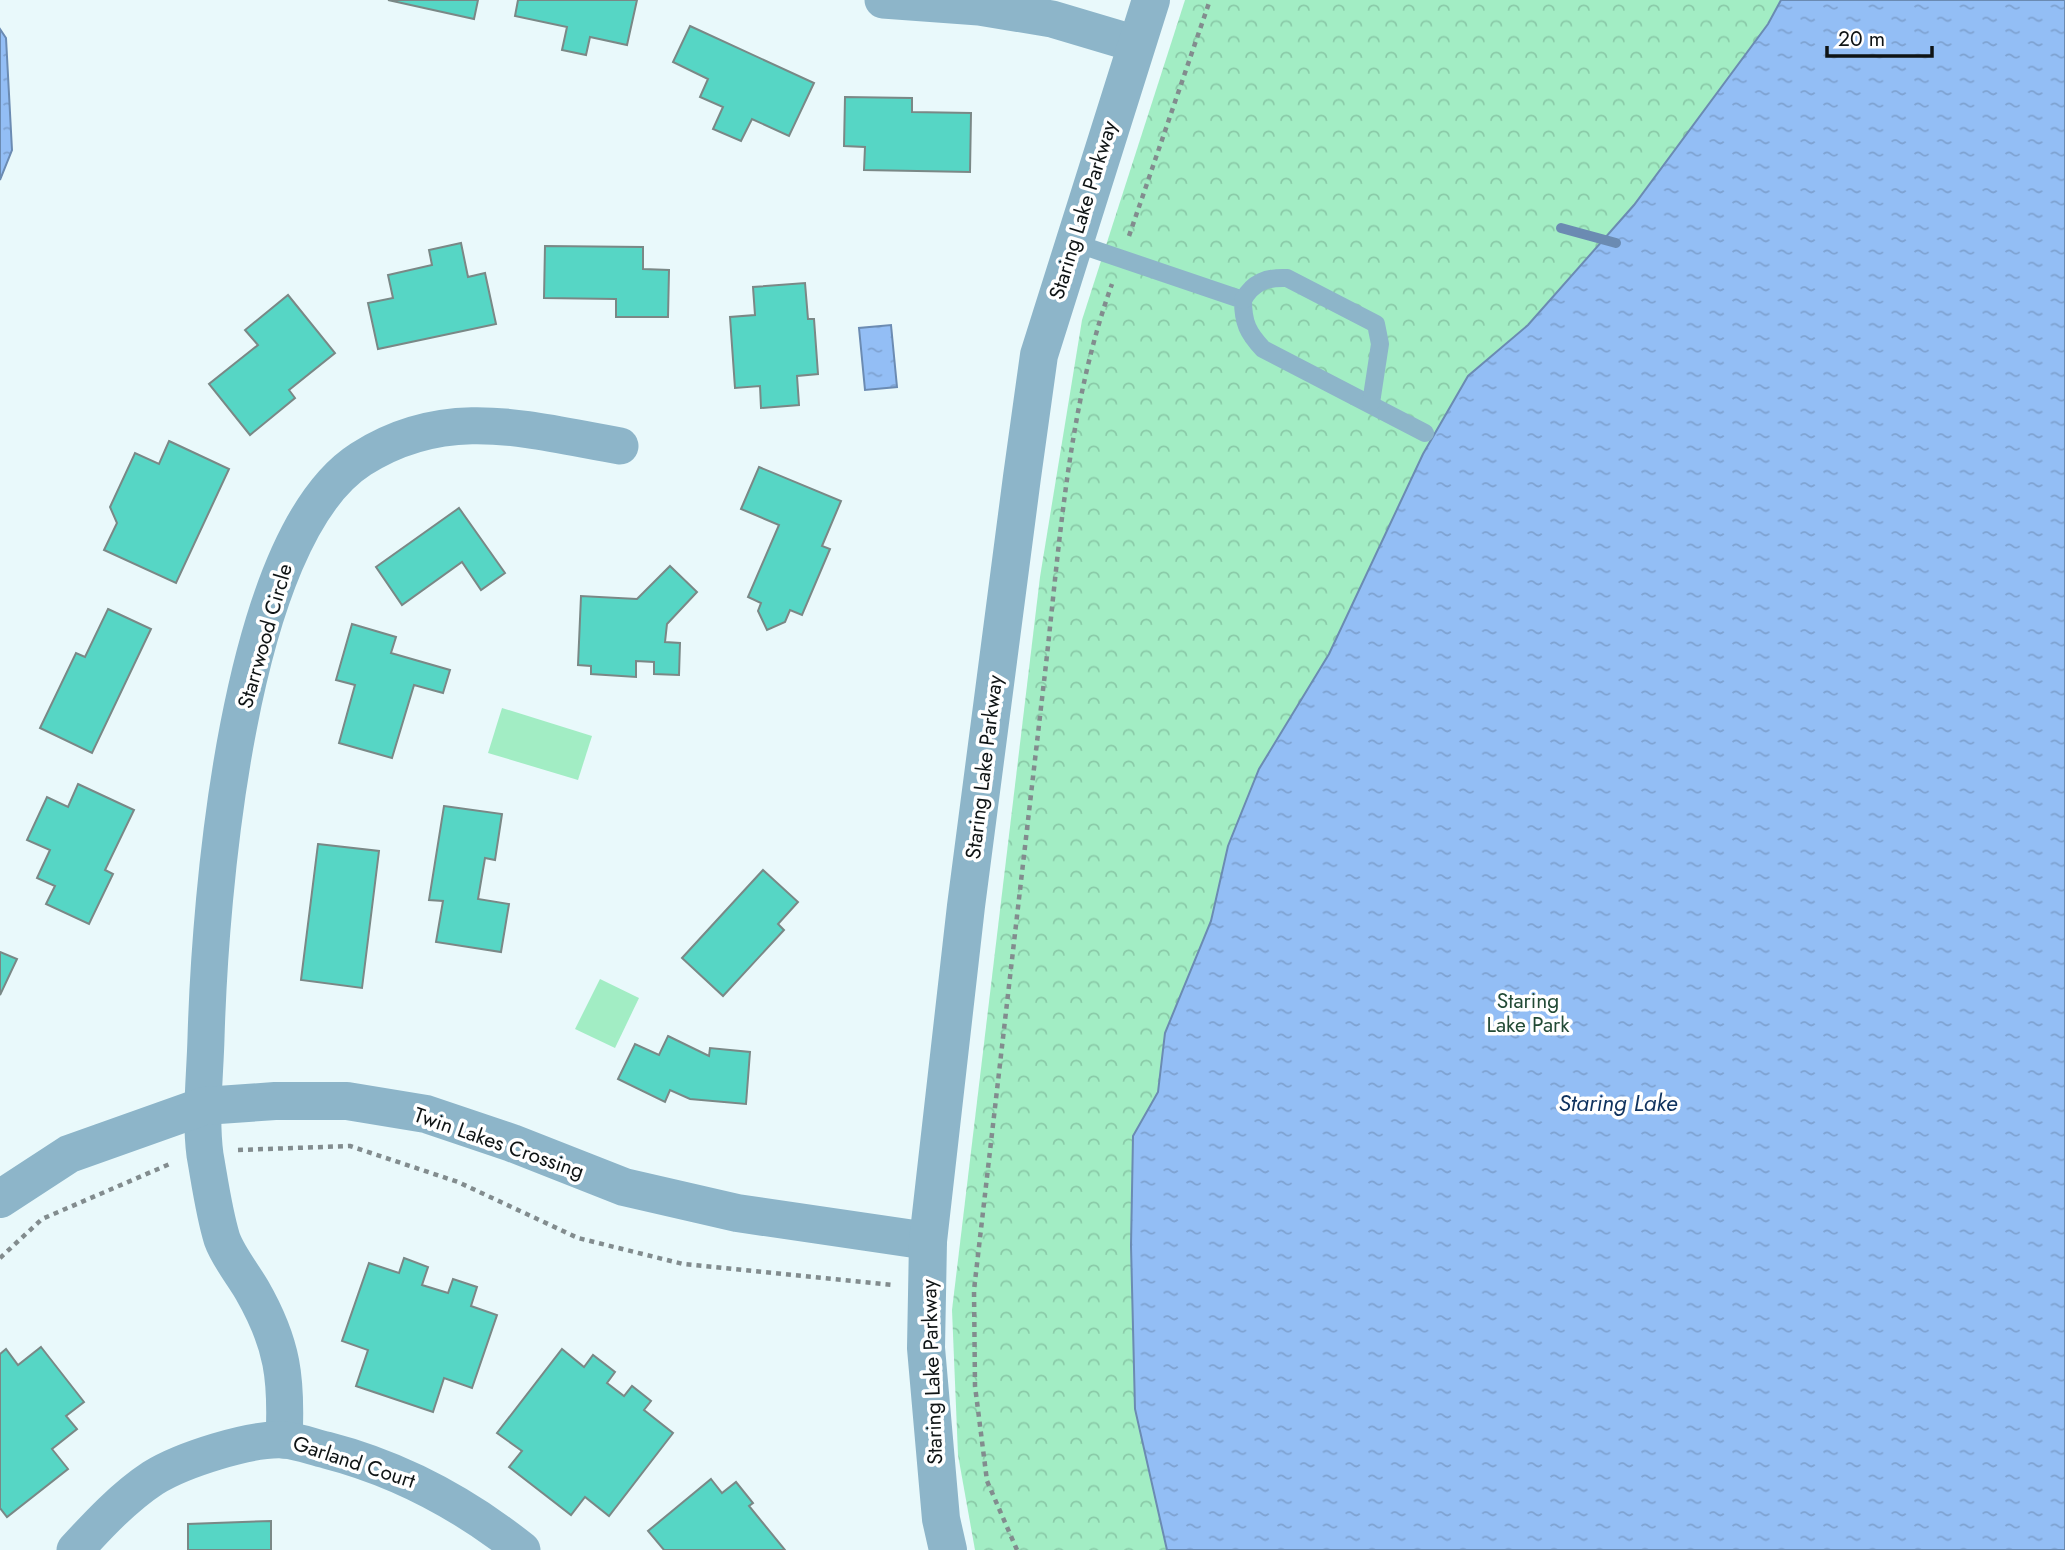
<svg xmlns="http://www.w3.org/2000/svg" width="2065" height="1550" font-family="Jost,sans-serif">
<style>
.park{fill:url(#park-crowns)}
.pitch{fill:#a2edc4}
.water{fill:url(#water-ripples);stroke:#6b8bb2;stroke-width:2}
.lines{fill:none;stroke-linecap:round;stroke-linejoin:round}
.stream{stroke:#6b8bb2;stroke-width:10}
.building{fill:#56d6c5;stroke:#7a8886;stroke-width:2}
.path{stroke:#828c8e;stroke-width:4.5;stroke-dasharray:5 5;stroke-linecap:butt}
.service{stroke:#8db5c9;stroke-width:18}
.minor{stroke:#8db5c9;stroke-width:37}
.tertiary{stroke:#8db5c9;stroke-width:38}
.labels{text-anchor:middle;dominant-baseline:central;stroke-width:7;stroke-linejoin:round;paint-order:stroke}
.street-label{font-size:21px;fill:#0f1415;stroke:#fff}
.park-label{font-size:21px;fill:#224a35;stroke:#fff}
.water-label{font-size:23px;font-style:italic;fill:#0f325e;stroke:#fff}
</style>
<defs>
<pattern id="park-crowns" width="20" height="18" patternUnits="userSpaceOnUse" patternTransform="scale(1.75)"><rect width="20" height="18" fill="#a2edc4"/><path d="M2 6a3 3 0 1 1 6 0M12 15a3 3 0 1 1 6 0" fill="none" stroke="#8acaa8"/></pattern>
<pattern id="water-ripples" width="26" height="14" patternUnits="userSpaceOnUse" patternTransform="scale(1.75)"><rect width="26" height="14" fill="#93bef5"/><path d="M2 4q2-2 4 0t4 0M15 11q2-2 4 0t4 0" fill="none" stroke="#7ea2d1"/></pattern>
</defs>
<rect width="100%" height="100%" fill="#e9f9fb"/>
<path class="park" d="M 1185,0 L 2065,0 L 2065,1550 L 975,1550 L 958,1455 L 952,1310 L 1040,577 L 1082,320 Z"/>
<g class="pitch">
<path d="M 502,708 L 592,736 L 578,780 L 488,753 Z"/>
<path d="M 600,979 L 639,998 L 615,1048 L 575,1029 Z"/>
</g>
<g class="water">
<path d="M 1781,0 L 2065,0 L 2065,1550 L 1167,1550 L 1135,1409 L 1131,1246 L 1133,1136 L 1158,1092 L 1165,1033 L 1211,921 L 1228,846 L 1259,769 L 1329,654 L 1423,454 L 1468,376 L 1528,325 L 1634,205 L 1768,24 Z"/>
<path d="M 0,29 L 6,38 L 12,150 L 0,180 Z"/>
<path d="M 891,325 L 897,387 L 865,390 L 859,328 Z"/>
</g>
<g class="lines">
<path class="stream" d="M 1561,228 L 1616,243"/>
</g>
<g class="building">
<path d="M 388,0 L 478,0 L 474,19 Z"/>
<path d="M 518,0 L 637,0 L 627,45 L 590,37 L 586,55 L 562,50 L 567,27 L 515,16 Z"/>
<path d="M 690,26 L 814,83 L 789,136 L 752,119 L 741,141 L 713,129 L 723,107 L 700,97 L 708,79 L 673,62 Z"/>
<path d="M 845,97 L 912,98 L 912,112 L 971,113 L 970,172 L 864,170 L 865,147 L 844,146 Z"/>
<path d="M 461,243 L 468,277 L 485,273 L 496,324 L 378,349 L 368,303 L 393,298 L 388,275 L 432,265 L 429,250 Z"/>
<path d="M 545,246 L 643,247 L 643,269 L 669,270 L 668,317 L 616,317 L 616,299 L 544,298 Z"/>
<path d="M 805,283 L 808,319 L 814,319 L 818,374 L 797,376 L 799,405 L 761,408 L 760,386 L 735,388 L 730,317 L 755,315 L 753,287 Z"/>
<path d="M 288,295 L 335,353 L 289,390 L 295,398 L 250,435 L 209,384 L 258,345 L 245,330 Z"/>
<path d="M 169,441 L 229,469 L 176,583 L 104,550 L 117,523 L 110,507 L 135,453 L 159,464 Z"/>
<path d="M 759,467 L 841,501 L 822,546 L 830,549 L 802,615 L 790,610 L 785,622 L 767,630 L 758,611 L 761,603 L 748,597 L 779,525 L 741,509 Z"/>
<path d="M 459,508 L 505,573 L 481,590 L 462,562 L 402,605 L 376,567 Z"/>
<path d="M 670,566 L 697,592 L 667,624 L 665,642 L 680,643 L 679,675 L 654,674 L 654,662 L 636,661 L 636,677 L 591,674 L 591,666 L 578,665 L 581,596 L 637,599 Z"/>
<path d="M 108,609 L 151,629 L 92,753 L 40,728 L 76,653 L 85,657 Z"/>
<path d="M 352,624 L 396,637 L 391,653 L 450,670 L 443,693 L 414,685 L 392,758 L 339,743 L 355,685 L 336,680 Z"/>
<path d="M 78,784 L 134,810 L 105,870 L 113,874 L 89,924 L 46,904 L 55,886 L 37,878 L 50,850 L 27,840 L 47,797 L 68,807 Z"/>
<path d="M 444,806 L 502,814 L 495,860 L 485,858 L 478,899 L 509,904 L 501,952 L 436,942 L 443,901 L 429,900 Z"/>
<path d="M 318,844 L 379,851 L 362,988 L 301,980 Z"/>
<path d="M 763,870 L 798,902 L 778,924 L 784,930 L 723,996 L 682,958 Z"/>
<path d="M 0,952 L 17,959 L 0,995 Z"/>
<path d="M 668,1036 L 709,1056 L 710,1048 L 750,1052 L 746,1104 L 690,1099 L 670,1090 L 665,1102 L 618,1079 L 635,1044 L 659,1055 Z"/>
<path d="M 404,1258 L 428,1267 L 422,1285 L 448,1293 L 453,1279 L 477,1287 L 471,1306 L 497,1315 L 472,1388 L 444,1378 L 433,1412 L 356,1386 L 368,1350 L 342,1341 L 369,1263 L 399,1273 Z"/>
<path d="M 41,1347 L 84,1402 L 66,1416 L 77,1429 L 52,1449 L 68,1469 L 7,1517 L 0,1508 L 0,1354 L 6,1349 L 18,1365 Z"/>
<path d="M 562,1349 L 584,1367 L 593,1355 L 615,1372 L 607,1383 L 624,1396 L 632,1386 L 651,1401 L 644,1410 L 673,1433 L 609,1516 L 585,1497 L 571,1515 L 509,1467 L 522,1451 L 497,1433 Z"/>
<path d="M 711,1479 L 722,1493 L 736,1482 L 753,1503 L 749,1506 L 785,1550 L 664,1550 L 648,1531 Z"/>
<path d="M 271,1521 L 271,1550 L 188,1550 L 188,1524 Z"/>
</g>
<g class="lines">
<g class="path">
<path d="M 1129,236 L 1210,0"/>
<path d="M 238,1150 L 350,1146 L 458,1182 L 578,1238 L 683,1264 L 893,1285"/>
<path d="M 0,1258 L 42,1219 L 172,1163"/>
<path d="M 1017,1550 L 987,1481 L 975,1386 L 974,1290 C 997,1090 1020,890 1043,690 C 1059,557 1066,411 1112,284"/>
</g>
<g class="service">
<path d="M 1072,242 L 1243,300 C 1243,323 1248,333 1263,349 L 1425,433"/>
<path d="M 1243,300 C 1253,282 1267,277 1287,278 L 1376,324 L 1380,344 L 1371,403"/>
</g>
<g class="minor">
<path d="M 883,0 L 979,7 L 1052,19 L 1136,44"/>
<path d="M 284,1440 C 287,1379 283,1344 252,1290 C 242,1273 228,1256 222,1239 C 214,1213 210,1183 205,1155 C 200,1117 205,1076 206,1038 C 210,900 237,538 361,459 C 447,404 528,430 620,446"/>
<path d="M 75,1550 C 98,1525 124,1497 153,1478 C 182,1460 250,1438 284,1440 C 298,1441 313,1447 326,1450 C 400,1469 463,1503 522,1550"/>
</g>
<g class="tertiary">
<path d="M 0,1199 L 69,1154 L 204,1106 L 275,1101 L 347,1101 L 426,1114 L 512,1143 L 624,1187 L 737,1213 L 928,1241"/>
<path d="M 948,1550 L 941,1519 L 926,1348 L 928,1241 L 966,906 L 1022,477 L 1039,355 L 1151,0"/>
</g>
</g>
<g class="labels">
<g class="street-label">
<text transform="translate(1083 210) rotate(-73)">Staring Lake Parkway</text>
<text transform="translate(265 636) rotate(-74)">Starrwood Circle</text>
<text transform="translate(984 767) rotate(-83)">Staring Lake Parkway</text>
<text transform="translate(499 1143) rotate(19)">Twin Lakes Crossing</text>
<text transform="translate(932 1372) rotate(-92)">Staring Lake Parkway</text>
<text transform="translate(354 1462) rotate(18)">Garland Court</text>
</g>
<g class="park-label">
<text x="1528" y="1001">Staring<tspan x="1528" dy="24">Lake Park</tspan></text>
</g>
<g class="water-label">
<text x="1618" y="1103">Staring Lake</text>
</g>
</g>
<path d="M1827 46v10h105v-10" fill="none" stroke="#0f1415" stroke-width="3.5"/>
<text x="1838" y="46" font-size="21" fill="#0f1415" stroke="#ffffff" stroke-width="5" paint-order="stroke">20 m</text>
</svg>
